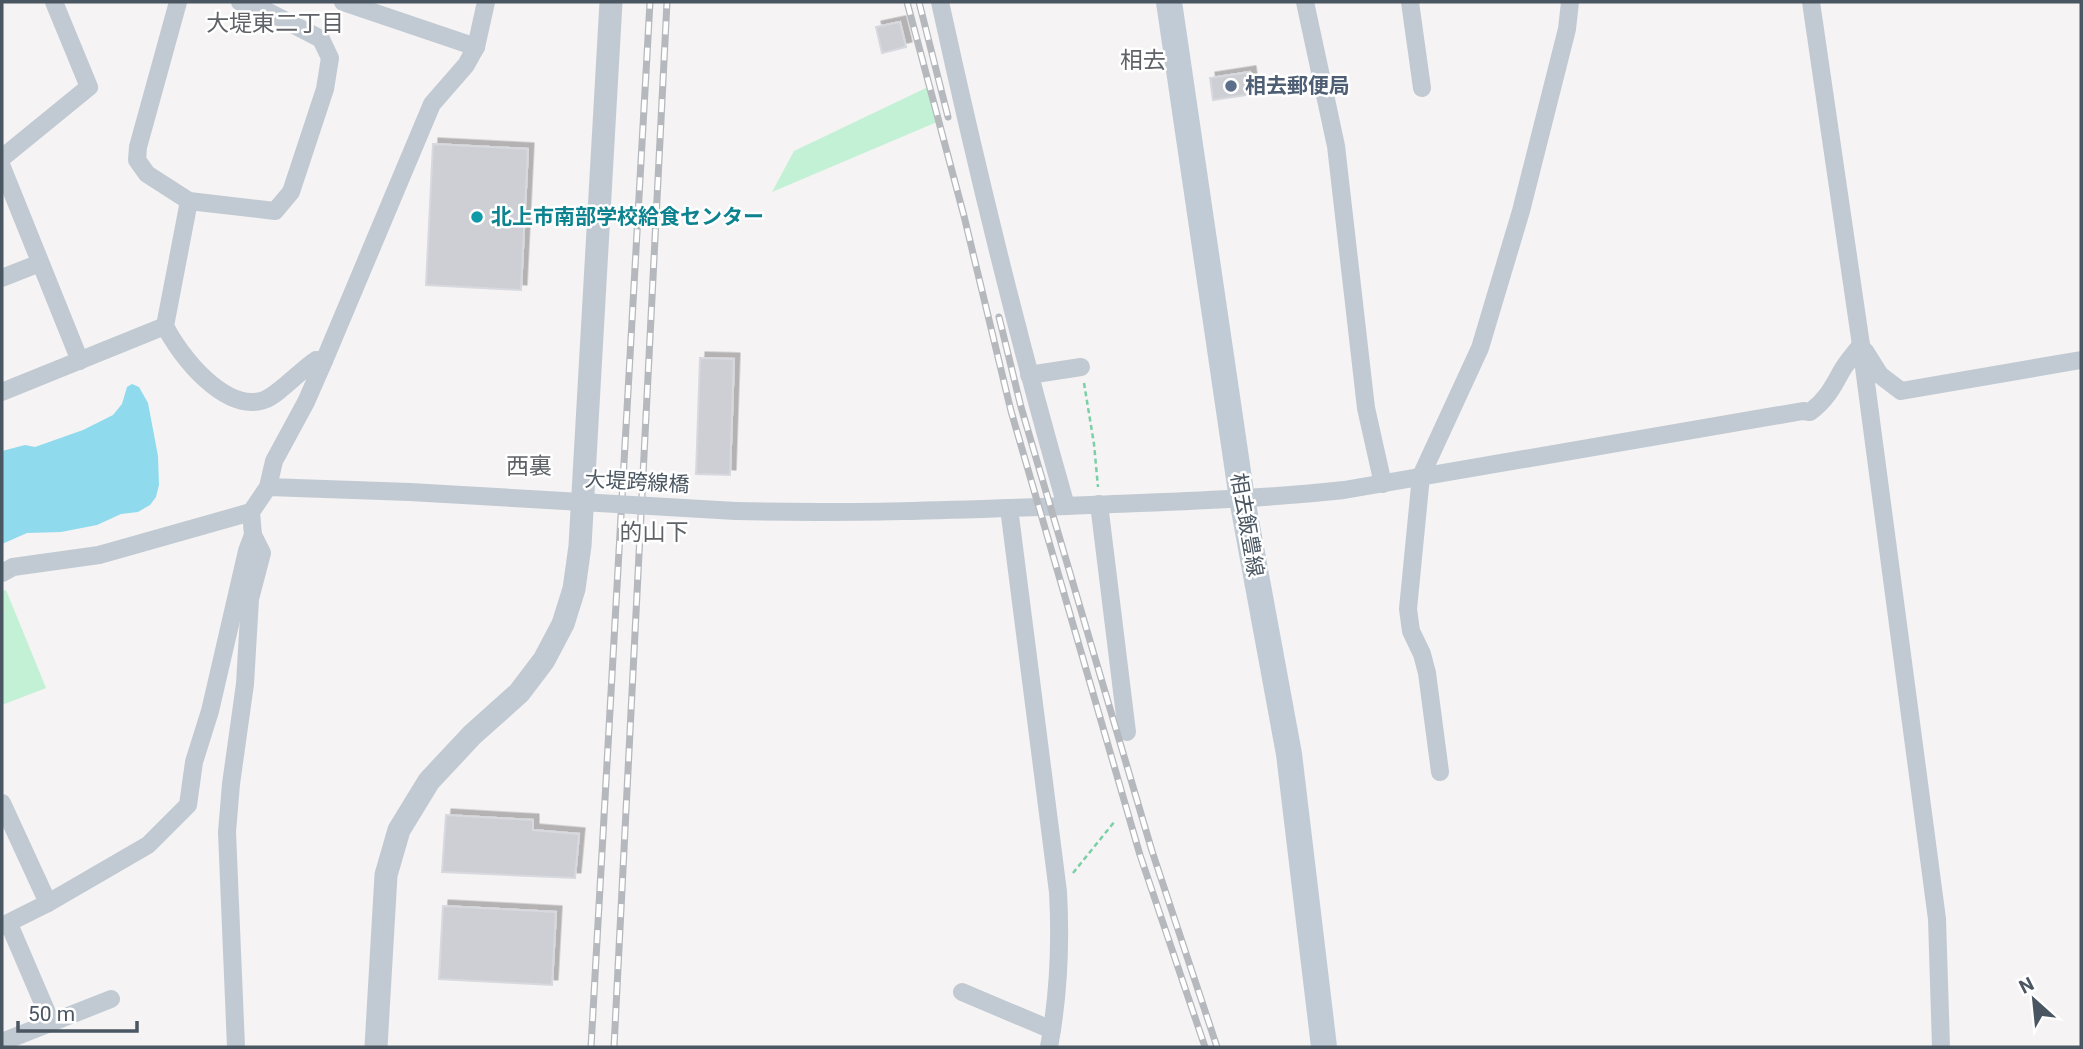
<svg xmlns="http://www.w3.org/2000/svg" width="2083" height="1049" font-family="Roboto,'Noto Sans JP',sans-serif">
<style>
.green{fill:#c3f1d5}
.water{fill:#90daee}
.building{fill:#cdcfd5;stroke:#d7d9de;stroke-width:2;filter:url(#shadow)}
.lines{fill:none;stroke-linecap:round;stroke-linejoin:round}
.path{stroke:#7ad0a6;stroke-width:2.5;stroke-dasharray:5 3.5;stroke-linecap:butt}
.minor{stroke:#c1cad2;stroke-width:18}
.tertiary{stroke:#c1cad2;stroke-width:23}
.secondary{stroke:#c1cbd6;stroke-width:26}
.rail-casing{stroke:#b5b8bd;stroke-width:7}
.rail{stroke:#fff;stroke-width:4.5;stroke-dasharray:13;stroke-linecap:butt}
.minor-bridge{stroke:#c1cad2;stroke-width:18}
.service-dot{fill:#5c6f8a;stroke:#fff;stroke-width:2.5}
.culture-dot{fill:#0f9aa8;stroke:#fff;stroke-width:2.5}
.labels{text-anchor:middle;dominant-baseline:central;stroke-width:5;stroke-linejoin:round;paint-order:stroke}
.service-label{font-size:21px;font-weight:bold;fill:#4e5e75;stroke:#fff;text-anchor:start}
.culture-label{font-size:21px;font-weight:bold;fill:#0d838f;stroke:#fff;text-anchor:start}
.street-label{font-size:21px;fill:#4a5661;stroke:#fff}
.neighbourhood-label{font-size:23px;fill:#5f6368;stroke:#fff}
</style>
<defs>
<filter id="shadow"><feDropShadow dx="5.5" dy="-5.5" stdDeviation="0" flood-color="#0004"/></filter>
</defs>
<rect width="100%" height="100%" fill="#f5f3f3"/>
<g class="green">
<path d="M 928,87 L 937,122 L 772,192 L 794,151 Z"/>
<path d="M 6,590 L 46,688 L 2,705 L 2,591 Z"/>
</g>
<path class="water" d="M 132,384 L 139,387 L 148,403 L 158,456 L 159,485 L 156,497 L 150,505 L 138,512 L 121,514 L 97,525 L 61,532 L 27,533 L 2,544 L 2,451 L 25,445 L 35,447 L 83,430 L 113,415 L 122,404 L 127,387 Z"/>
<g class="building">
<path d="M 900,22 L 906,47 L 882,53 L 876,27 Z"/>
<path d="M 1250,72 L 1253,94 L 1213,100 L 1210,78 Z"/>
<path d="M 433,144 L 528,149 L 521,290 L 426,285 Z"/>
<path d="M 700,358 L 734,359 L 730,475 L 696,474 Z"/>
<path d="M 446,815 L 533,820 L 533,830 L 579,834 L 575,878 L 442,872 Z"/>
<path d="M 443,906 L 556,912 L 552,985 L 439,979 Z"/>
</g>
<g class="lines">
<g class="path">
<path d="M 1084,383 L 1094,444 L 1098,487"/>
<path d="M 1073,873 L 1115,821"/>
</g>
<g class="minor">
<path d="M 178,2 L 138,147 L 137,160 L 147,174 L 189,201 L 275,211 L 291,192 L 325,89 L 330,58 L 321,39 L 255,5 L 240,2"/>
<path d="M 343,2 L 476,47"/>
<path d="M 940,2 C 977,171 1018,339 1066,506"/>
<path d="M 1305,2 L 1336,146 L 1366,408 L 1383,484"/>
<path d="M 1410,2 L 1422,88"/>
<path d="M 1811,2 L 1861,345 L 1937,919 L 1941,1047"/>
<path d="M 2,158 L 89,87 L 54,2"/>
<path d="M 2,167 L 80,361"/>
<path d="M 189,201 L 165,326 C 180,356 225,413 264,400 C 277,396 302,369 316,360 L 324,361"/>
<path d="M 2,278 L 40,263"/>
<path d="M 1865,351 L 1880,375 L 1901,391 L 2081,360"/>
<path d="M 1029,375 L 1081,367"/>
<path d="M 2,392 L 165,326"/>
<path d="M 268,487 L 410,492"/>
<path d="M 1099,504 L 1127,732"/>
<path d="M 1009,508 L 1058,892 C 1061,947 1059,994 1049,1047"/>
<path d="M 736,511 C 847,514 957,510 1067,506 C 1160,502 1252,500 1344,490 L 1803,411 L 1810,412 C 1825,401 1832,389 1841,372 C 1846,363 1854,354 1861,345"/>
<path d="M 2,573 L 13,567 L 99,555 L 251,512"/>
<path d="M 1440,772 L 1427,673 L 1422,654 L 1411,631 L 1408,609 L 1421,476 L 1480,348 L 1521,211 L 1567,29 L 1570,2"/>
<path d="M 2,803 L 48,903"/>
<path d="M 9,924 L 51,1022"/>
<path d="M 2,926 L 48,903 L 148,845 L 188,805 L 194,762 L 210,711 L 247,551 L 253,535"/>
<path d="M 962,992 L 1052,1030"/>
<path d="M 2,1042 L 111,999"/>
<path d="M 236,1047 L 227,832 L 231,784 L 245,684 L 250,599 L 262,553 L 253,535 L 251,512 L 268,487 L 274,461 L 306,402 L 324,361 L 432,104 L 466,65 L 476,47 L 486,2"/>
</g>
<path class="tertiary" d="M 376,1047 L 386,875 L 399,830 L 429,781 L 472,735 L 519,693 L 544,660 L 563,624 L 574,589 L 580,546 L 611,2"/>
<path class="secondary" d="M 1169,2 L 1242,499 L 1289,754 L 1324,1047"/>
<g class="rail-casing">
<g id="rail">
<path d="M 907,2 L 964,216 L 1011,411 L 1140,855 L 1205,1047"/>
<path d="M 919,2 L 948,117"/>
<path d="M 999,317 L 1021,407 L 1152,851 L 1217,1047"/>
<path d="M 591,1047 L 650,2"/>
<path d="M 614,1047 L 667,2"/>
</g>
</g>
<use href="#rail" class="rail"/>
<path class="minor-bridge" d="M 410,492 L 736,511"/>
</g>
<circle class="service-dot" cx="1231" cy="86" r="7"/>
<circle class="culture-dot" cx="477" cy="217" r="7"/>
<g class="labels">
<g class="service-label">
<text x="1245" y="86">相去郵便局</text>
</g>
<g class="culture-label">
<text x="491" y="217">北上市南部学校給食センター</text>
</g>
<g class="street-label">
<text transform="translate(637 482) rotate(3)">大堤跨線橋</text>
<text transform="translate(1247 525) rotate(80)">相去飯豊線</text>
</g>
<g class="neighbourhood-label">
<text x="275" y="23">大堤東二丁目</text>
<text x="1143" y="60">相去</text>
<text x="529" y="466">西裏</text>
<text x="654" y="532">的山下</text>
</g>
</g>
<rect width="2083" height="1049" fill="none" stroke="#4a5661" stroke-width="7"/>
<g transform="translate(2034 1000) rotate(333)" stroke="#ffffff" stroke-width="5" paint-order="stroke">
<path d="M0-5L12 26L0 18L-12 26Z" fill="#4a5661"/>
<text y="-10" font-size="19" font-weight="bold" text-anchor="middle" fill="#4a5661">N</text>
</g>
<path d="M18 1021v10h119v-10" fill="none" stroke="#4a5661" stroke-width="3.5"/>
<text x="28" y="1021" font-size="21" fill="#4a5661" stroke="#ffffff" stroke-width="5" paint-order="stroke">50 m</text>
</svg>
